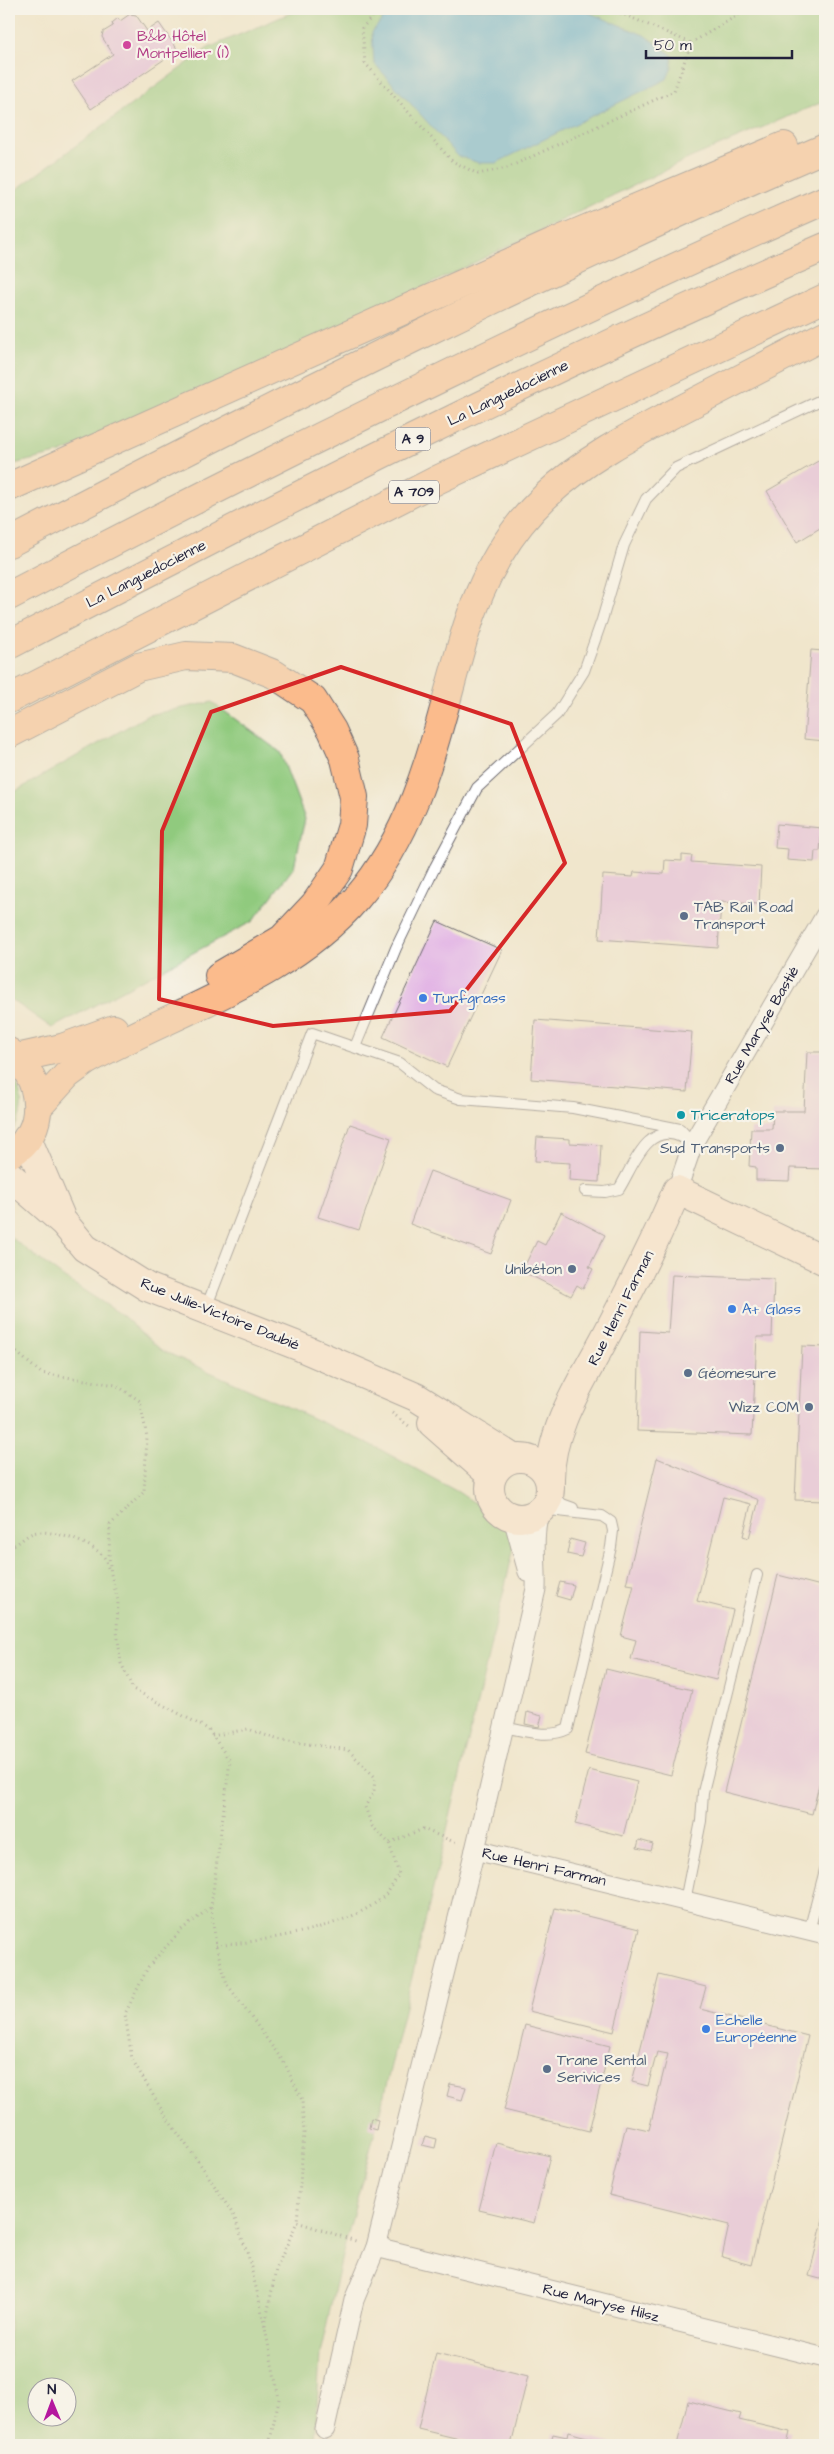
<svg xmlns="http://www.w3.org/2000/svg" width="834" height="2454" font-family="'Architects Daughter',sans-serif">
<style>
.green{fill:#90ca7e;stroke:#59765c;fill-rule:evenodd}
.water{fill:#54abd1;stroke:#3b6686}
.building{fill:#e1b0e5}
.lines{fill:none;stroke-linecap:round;stroke-linejoin:round}
.lane-casing{stroke:#6a676e;stroke-width:12}
.street-casing{stroke:#6a676e;stroke-width:21}
.secondary-casing{stroke:#6a676e;stroke-width:30}
.primary-casing{stroke:#6a676e;stroke-width:30}
.highway-casing{stroke:#6a676e;stroke-width:30}
.path{stroke:#6a676e;stroke-width:3;stroke-dasharray:1 4;stroke-linecap:butt}
.lane{stroke:#fff;stroke-width:10}
.street{stroke:#fff;stroke-width:19}
.secondary{stroke:#fde4d1;stroke-width:28}
.primary{stroke:#fbbb8c;stroke-width:28}
.highway{stroke:#fbbb8c;stroke-width:28}
.marked{fill:none;stroke:#d62828;stroke-width:4;stroke-linejoin:round}
.hotel-dot{fill:#d1479c;stroke:#f7f3e8;stroke-width:2}
.service-dot{fill:#5c6f8a;stroke:#f7f3e8;stroke-width:2}
.shop-dot{fill:#3f7fe0;stroke:#f7f3e8;stroke-width:2}
.culture-dot{fill:#0f9aa8;stroke:#f7f3e8;stroke-width:2}
.labels{text-anchor:middle;dominant-baseline:central;stroke-width:4.5;stroke-linejoin:round;paint-order:stroke}
.shield{fill:#f7f3e8;stroke:#62616f;stroke-width:1}
.shield-label{font-size:14px;font-weight:bold;fill:#22223b}
.hotel-label{font-size:15px;fill:#b23c85;stroke:#f7f3e8;text-anchor:start}
.street-label{font-size:15px;fill:#22223b;stroke:#f7f3e8}
.service-label{font-size:15px;fill:#4e5e75;stroke:#f7f3e8;text-anchor:start}
.shop-label{font-size:15px;fill:#366cbe;stroke:#f7f3e8;text-anchor:start}
.culture-label{font-size:15px;fill:#0d838f;stroke:#f7f3e8;text-anchor:start}
</style>
<rect width="100%" height="100%" fill="#f7f3e8"/>
<filter id="ink" filterUnits="userSpaceOnUse"><feTurbulence type="fractalNoise" baseFrequency=".02" numOctaves="2"/><feDisplacementMap in="SourceGraphic" scale="10" xChannelSelector="R" yChannelSelector="G"/><feConvolveMatrix kernelMatrix="1 2 1 2 8 2 1 2 1" color-interpolation-filters="sRGB"/></filter>
<filter id="wash" filterUnits="userSpaceOnUse"><feTurbulence type="fractalNoise" baseFrequency=".0096" numOctaves="4" result="noise"/><feDisplacementMap in="SourceGraphic" scale="20" xChannelSelector="R" yChannelSelector="G"/><feGaussianBlur stdDeviation="1.12" result="paint"/><feColorMatrix in="noise" values="0 0 0 0 0 0 0 0 0 0 0 0 0 0 0 0 0 1.4 0 .05"/><feComposite in="paint" operator="in"/></filter>
<g filter="url(#wash)">
<rect width="100%" height="100%" fill="#f0e6cc"/>
<g class="green">
<path d="M 300,9 L 825,9 L 825,101 L 690,158 L 243,375 L 61,453 L 9,465 L 9,195 L 208,48 Z"/>
<path d="M 212,702 L 280,752 L 305,819 L 294,867 L 253,921 L 52,1028 L 9,998 L 9,795 L 148,715 Z"/>
<path d="M 9,1075 C 26,1091 25,1118 9,1134 Z"/>
<path d="M 9,1236 L 63,1277 L 122,1315 L 161,1350 L 370,1444 L 458,1492 L 518,1531 L 378,2120 L 342,2256 L 320,2354 L 315,2441 L 332,2445 L 9,2445 ZM 38,2386 L 68,2386 L 68,2416 L 38,2416 Z"/>
</g>
<path class="water" d="M 400,9 L 580,9 L 644,35 L 672,55 L 672,67 L 667,79 L 496,163 L 479,163 L 458,156 L 374,63 L 372,32 L 388,13 Z"/>
<g id="blocks">
<g class="building">
<path d="M 130,14 L 136,15 L 147,31 L 159,23 L 178,50 L 91,109 L 72,81 L 113,54 L 102,37 L 103,32 L 113,26 L 112,23 L 118,18 L 120,21 Z"/>
<path d="M 825,457 L 825,525 L 797,542 L 767,491 Z"/>
<path d="M 824,636 L 825,636 L 825,741 L 804,739 L 811,650 L 823,651 Z"/>
<path d="M 777,824 L 822,828 L 820,851 L 815,851 L 814,862 L 787,860 L 788,849 L 775,848 Z"/>
<path d="M 682,855 L 692,856 L 691,862 L 761,867 L 759,904 L 721,902 L 718,948 L 599,939 L 603,875 L 633,877 L 634,872 L 664,874 L 665,860 L 682,861 Z"/>
<path d="M 437,921 L 502,950 L 447,1067 L 383,1037 Z"/>
<path d="M 535,1020 L 692,1032 L 687,1092 L 531,1079 Z"/>
<path d="M 807,1052 L 825,1052 L 825,1169 L 790,1168 L 789,1181 L 756,1180 L 756,1167 L 749,1166 L 751,1129 L 772,1129 L 773,1111 L 804,1111 Z"/>
<path d="M 350,1124 L 391,1138 L 359,1230 L 318,1217 Z"/>
<path d="M 537,1137 L 570,1139 L 570,1143 L 601,1145 L 599,1182 L 569,1180 L 570,1163 L 535,1161 Z"/>
<path d="M 430,1171 L 511,1200 L 491,1254 L 410,1224 Z"/>
<path d="M 561,1212 L 605,1235 L 589,1267 L 593,1269 L 583,1289 L 577,1285 L 571,1296 L 522,1271 L 537,1241 L 545,1245 Z"/>
<path d="M 672,1275 L 774,1279 L 772,1337 L 757,1337 L 752,1435 L 637,1431 L 640,1331 L 668,1333 Z"/>
<path d="M 802,1346 L 825,1347 L 825,1501 L 795,1500 Z"/>
<path d="M 657,1458 L 759,1500 L 749,1538 L 743,1536 L 751,1504 L 723,1497 L 697,1601 L 733,1610 L 716,1680 L 631,1659 L 636,1640 L 621,1636 L 634,1585 L 626,1584 Z"/>
<path d="M 570,1539 L 585,1543 L 581,1557 L 567,1554 Z"/>
<path d="M 778,1575 L 825,1587 L 825,1760 L 812,1814 L 724,1792 Z"/>
<path d="M 560,1582 L 574,1585 L 570,1600 L 556,1596 Z"/>
<path d="M 606,1669 L 692,1690 L 671,1775 L 585,1754 Z"/>
<path d="M 527,1712 L 542,1716 L 539,1727 L 525,1724 Z"/>
<path d="M 589,1770 L 637,1782 L 623,1836 L 575,1824 Z"/>
<path d="M 639,1840 L 653,1844 L 651,1851 L 637,1848 Z"/>
<path d="M 555,1908 L 639,1929 L 614,2032 L 529,2011 Z"/>
<path d="M 659,1975 L 706,1987 L 700,2009 L 808,2036 L 751,2265 L 722,2257 L 729,2225 L 609,2195 L 626,2125 L 649,2130 L 668,2054 L 657,2052 L 648,2086 L 632,2082 Z"/>
<path d="M 525,2025 L 610,2046 L 589,2131 L 504,2110 Z"/>
<path d="M 450,2084 L 466,2087 L 462,2100 L 447,2096 Z"/>
<path d="M 371,2118 L 378,2120 L 376,2130 L 369,2128 Z"/>
<path d="M 425,2136 L 437,2139 L 435,2148 L 422,2145 Z"/>
<path d="M 496,2143 L 550,2156 L 534,2223 L 479,2210 Z"/>
<path d="M 825,2212 L 825,2286 L 823,2285 L 824,2280 L 809,2276 Z"/>
<path d="M 436,2353 L 528,2376 L 511,2445 L 484,2445 L 418,2429 Z"/>
<path d="M 688,2401 L 741,2414 L 739,2420 L 790,2432 L 787,2445 L 677,2445 Z"/>
<path d="M 568,2432 L 617,2445 L 550,2445 L 553,2434 L 567,2437 Z"/>
</g>
</g>
</g>
<g filter="url(#ink)">
<use href="#blocks" fill-opacity="0" stroke="#6a676e" stroke-width="1"/>
<g class="lines">
<g class="lane-casing">
<g id="lane">
<path d="M 355,1047 L 396,948 L 435,867 L 477,788 L 557,714 L 584,671 L 602,620 L 624,545 L 646,499 L 676,468 L 825,398"/>
<path d="M 585,1191 L 605,1192 L 619,1189 C 633,1167 647,1121 681,1137"/>
<path d="M 206,1308 L 312,1033 L 400,1063 L 434,1090 L 461,1099 L 573,1108 L 655,1124 L 680,1129 L 693,1143"/>
<path d="M 551,1491 L 562,1504 L 573,1508"/>
<path d="M 503,1727 C 525,1731 548,1739 568,1729 L 611,1547 L 613,1531 L 611,1522 L 602,1516 L 541,1509"/>
<path d="M 685,1901 L 701,1821 L 703,1792 L 757,1575"/>
<path d="M 809,1931 L 825,1870"/>
</g>
</g>
<g class="street-casing">
<g id="street">
<path d="M 677,1190 L 693,1143 L 825,916"/>
<path d="M 513,1518 L 528,1572"/>
<path d="M 475,1850 L 825,1935"/>
<path d="M 376,2247 L 825,2358"/>
<path d="M 325,2429 L 354,2300 L 376,2247 L 475,1850 L 536,1589 C 537,1563 532,1538 539,1512"/>
</g>
</g>
<g class="secondary-casing">
<g id="secondary">
<path d="M 27,1138 L 60,1215"/>
<path d="M 9,1175 L 64,1223 L 85,1248 L 147,1287 L 298,1346 L 416,1397 L 513,1458"/>
<path d="M 432,1423 L 492,1476"/>
<circle cx="520" cy="1488" r="30"/>
<path d="M 550,1481 C 549,1427 585,1377 609,1330 C 633,1284 657,1238 677,1190 L 825,1261"/>
</g>
</g>
<g class="primary-casing">
<path id="primary" d="M 9,1052 C 43,1074 50,1134 9,1154"/>
</g>
<g class="highway-casing">
<g id="highway">
<path d="M 9,487 L 560,240 L 784,146"/>
<path d="M 9,543 C 277,403 548,268 825,148"/>
<path d="M 9,596 C 276,456 548,322 825,200"/>
<path d="M 9,645 C 277,505 547,367 825,247"/>
<path d="M 9,699 L 439,479 L 825,298"/>
<path d="M 9,734 L 138,667 L 186,656 L 233,658 L 274,674 L 313,700 L 332,730 L 345,759 L 354,797 L 352,825 L 339,869 L 315,904 L 282,939 L 219,976"/>
<path d="M 17,1058 L 62,1048 L 114,1029"/>
<path d="M 38,1107 L 67,1075 L 86,1061 C 175,1011 289,978 357,898 C 421,824 437,728 464,637 C 503,508 570,466 684,408 C 731,384 778,359 825,335"/>
</g>
</g>
<g class="path">
<path d="M 379,9 L 362,28 L 365,63 L 452,161 L 478,174 L 507,168 L 674,91 L 691,43 L 748,9"/>
<path d="M 611,9 L 691,43"/>
<path d="M 9,1346 L 41,1373 L 116,1385 L 140,1401 L 147,1437 L 144,1492 L 110,1525 L 109,1557 L 111,1574 L 118,1601 L 117,1631 L 121,1663 L 133,1689 L 208,1729 L 230,1761 L 211,1907 L 216,1946 L 227,1984 L 285,2064 L 302,2100 L 304,2133 L 297,2222 L 359,2242"/>
<path d="M 392,1413 L 409,1426"/>
<path d="M 9,1546 C 19,1545 24,1536 33,1533 C 48,1528 93,1543 103,1556 C 106,1559 107,1566 109,1570"/>
<path d="M 212,1736 L 248,1729 L 276,1739 L 348,1750 L 375,1777 L 374,1791 L 365,1807 L 372,1826 L 389,1843 L 423,1829 L 459,1844"/>
<path d="M 210,1908 L 181,1930 L 148,1967 L 125,2014 L 132,2059 L 164,2114 L 205,2171 L 234,2216 L 248,2255 L 261,2308 L 279,2399 L 269,2445"/>
<path d="M 216,1946 C 261,1941 354,1928 386,1894 C 391,1889 395,1880 399,1874 L 389,1843"/>
<path d="M 265,2326 L 276,2269 L 297,2222"/>
</g>
<use href="#lane" class="lane"/>
<use href="#street" class="street"/>
<use href="#secondary" class="secondary"/>
<use href="#primary" class="primary"/>
<use href="#highway" class="highway"/>
</g>
</g>
<path d="M0 0H834V2454H0ZM 341,667 L 511,724 L 565,863 L 450,1011 L 273,1026 L 159,999 L 162,831 L 211,712 Z" fill="#f0e6cc" fill-opacity=".55" fill-rule="evenodd"/>
<path class="marked" d="M 341,667 L 511,724 L 565,863 L 450,1011 L 273,1026 L 159,999 L 162,831 L 211,712 Z"/>
<circle class="hotel-dot" cx="127" cy="45" r="5"/>
<g class="service-dot">
<circle cx="684" cy="916" r="5"/>
<circle cx="780" cy="1148" r="5"/>
<circle cx="572" cy="1269" r="5"/>
<circle cx="688" cy="1373" r="5"/>
<circle cx="809" cy="1407" r="5"/>
<circle cx="547" cy="2069" r="5"/>
</g>
<g class="shop-dot">
<circle cx="423" cy="998" r="5"/>
<circle cx="732" cy="1309" r="5"/>
<circle cx="706" cy="2029" r="5"/>
</g>
<circle class="culture-dot" cx="681" cy="1115" r="5"/>
<g class="labels">
<g class="shield">
<rect x="395.5" y="427.5" width="35" height="23" rx="4"/>
<rect x="389" y="480.5" width="50" height="23" rx="4"/>
</g>
<g class="shield-label">
<text x="413" y="439">A 9</text>
<text x="414" y="492">A 709</text>
</g>
<g class="hotel-label">
<text x="137" y="36">B&amp;b Hôtel<tspan x="137" dy="17">Montpellier (1)</tspan></text>
</g>
<g class="street-label">
<text transform="translate(508 393) rotate(-26)">La Languedocienne</text>
<text transform="translate(146 574) rotate(-27)">La Languedocienne</text>
<text transform="translate(762 1025) rotate(-60)">Rue Maryse Bastié</text>
<text transform="translate(621 1308) rotate(-63)">Rue Henri Farman</text>
<text transform="translate(220 1314) rotate(22)">Rue Julie-Victoire Daubié</text>
<text transform="translate(544 1867) rotate(13)">Rue Henri Farman</text>
<text transform="translate(601 2303) rotate(14)">Rue Maryse Hilsz</text>
</g>
<g class="service-label">
<text x="694" y="907">TAB Rail Road<tspan x="694" dy="17">Transport</tspan></text>
<text x="770" y="1148" text-anchor="end">Sud Transports</text>
<text x="562" y="1269" text-anchor="end">Unibéton</text>
<text x="698" y="1373">Géomesure</text>
<text x="799" y="1407" text-anchor="end">Wizz COM</text>
<text x="557" y="2060">Trane Rental<tspan x="557" dy="17">Serivices</tspan></text>
</g>
<g class="shop-label">
<text x="433" y="998">Turfgrass</text>
<text x="742" y="1309">A+ Glass</text>
<text x="716" y="2020">Echelle<tspan x="716" dy="17">Européenne</tspan></text>
</g>
<g class="culture-label">
<text x="691" y="1115">Triceratops</text>
</g>
</g>
<rect width="834" height="2454" fill="none" stroke="#f7f3e8" stroke-width="30"/>
<g transform="translate(52 2402) rotate(359)"><circle r="24" fill="#f7f3e8" stroke="#a29fa3"/>
<path d="M0-4L9 19L0 12L-9 19Z" fill="#b5179e"/>
<text y="-8" font-size="14" font-weight="bold" text-anchor="middle" fill="#22223b">N</text>
</g>
<path d="M646 50v8h146v-8" fill="none" stroke="#22223b" stroke-width="2.5"/>
<text x="654" y="50" font-size="15" fill="#22223b" stroke="#f7f3e8" stroke-width="4" paint-order="stroke">50 m</text>
</svg>
